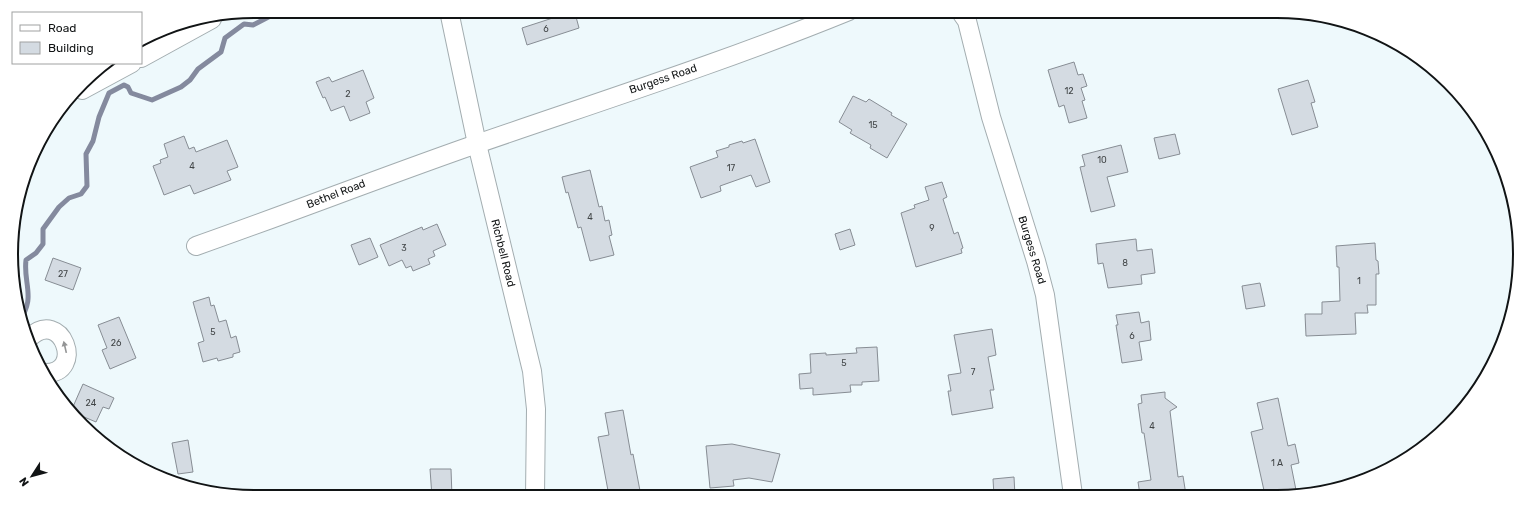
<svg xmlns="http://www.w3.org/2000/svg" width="1531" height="508" font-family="Rubik,sans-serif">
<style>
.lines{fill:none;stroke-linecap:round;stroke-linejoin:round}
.stream{stroke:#848a9e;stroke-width:5}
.building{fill:#d4dbe2;stroke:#878d94}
.minor-casing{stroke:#a3adb0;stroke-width:20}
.minor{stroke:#fff;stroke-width:18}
.oneway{fill:#949596}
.labels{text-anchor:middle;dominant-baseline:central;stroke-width:4;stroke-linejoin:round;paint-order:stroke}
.number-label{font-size:9px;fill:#424648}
.street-label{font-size:11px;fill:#111415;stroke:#fff}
.rim{fill:none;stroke:#111415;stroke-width:2}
</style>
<rect width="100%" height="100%" fill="#eef9fc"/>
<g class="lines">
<g class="stream">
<path d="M 314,11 L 334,13 L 350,11"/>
<path d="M 21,320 C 24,313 28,306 28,299 C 29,286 24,275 26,260 L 36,253 L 43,244 L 43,229 L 59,207 L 69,198 L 81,194 L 87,186 L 86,154 L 93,141 L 99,117 L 109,93 L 124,85 L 128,87 L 131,93 L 152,100 L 181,87 L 190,80 L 198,69 L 221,52 L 225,38 L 244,24 L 253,25 L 280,11"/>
</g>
</g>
<g class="building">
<path d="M 575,13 L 579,28 L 527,45 L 522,28 L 565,14 L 565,16 Z"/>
<path d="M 1074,62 L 1078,75 L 1083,74 L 1087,86 L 1081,88 L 1085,100 L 1082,101 L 1087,118 L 1069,123 L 1064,105 L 1059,107 L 1048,70 Z"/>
<path d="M 363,70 L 374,98 L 366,102 L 370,113 L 350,121 L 344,106 L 331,111 L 325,97 L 323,98 L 316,82 L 329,77 L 332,82 Z"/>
<path d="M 1308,80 L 1315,102 L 1311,103 L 1318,127 L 1292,135 L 1278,89 Z"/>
<path d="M 853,96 L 866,102 L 869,99 L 892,113 L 891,115 L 907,124 L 887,158 L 870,148 L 871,145 L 850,133 L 852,130 L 839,122 Z"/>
<path d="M 1175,134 L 1180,154 L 1159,159 L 1154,138 Z"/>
<path d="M 184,136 L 189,149 L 194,147 L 196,152 L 227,140 L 238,167 L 227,171 L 231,180 L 194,194 L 190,185 L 164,195 L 153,166 L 161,163 L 160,160 L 168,157 L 164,144 Z"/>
<path d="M 755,139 L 770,182 L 756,187 L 751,175 L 720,186 L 721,191 L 701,198 L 690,167 L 718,157 L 716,151 L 729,147 L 729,145 L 742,141 L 743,143 Z"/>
<path d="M 1121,145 L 1128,172 L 1107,177 L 1115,206 L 1091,212 L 1080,167 L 1085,166 L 1082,155 Z"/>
<path d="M 590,170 L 599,207 L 602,206 L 605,221 L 609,220 L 612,235 L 609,236 L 614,255 L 590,261 L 581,227 L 578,228 L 568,192 L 566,193 L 562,177 Z"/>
<path d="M 942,182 L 947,197 L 943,199 L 954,234 L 958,232 L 963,248 L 961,249 L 962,253 L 916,267 L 901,213 L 915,208 L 914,205 L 929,200 L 925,187 Z"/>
<path d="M 437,224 L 446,245 L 433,251 L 435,256 L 428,259 L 430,264 L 413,271 L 411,266 L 406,268 L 402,260 L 389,266 L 380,245 L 422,227 L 423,230 Z"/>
<path d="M 850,229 L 855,245 L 840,250 L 835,234 Z"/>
<path d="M 370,238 L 378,257 L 359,265 L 351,245 Z"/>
<path d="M 1136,239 L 1137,251 L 1152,249 L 1155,273 L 1141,275 L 1142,284 L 1108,288 L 1103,263 L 1098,264 L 1096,244 Z"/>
<path d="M 1375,243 L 1376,260 L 1378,261 L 1379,274 L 1376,274 L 1376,305 L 1367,305 L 1368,313 L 1355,313 L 1356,334 L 1306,336 L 1305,314 L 1322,314 L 1322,302 L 1340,301 L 1339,267 L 1337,267 L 1336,246 Z"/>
<path d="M 53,258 L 81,268 L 73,290 L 45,280 Z"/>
<path d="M 1260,283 L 1265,306 L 1246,309 L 1242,286 Z"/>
<path d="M 209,297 L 211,306 L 214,305 L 219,322 L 226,320 L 231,338 L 236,336 L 240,352 L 233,354 L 233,357 L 218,361 L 217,358 L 203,362 L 198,343 L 204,341 L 193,302 Z"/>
<path d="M 1139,312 L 1141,323 L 1149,321 L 1151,340 L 1139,342 L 1142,360 L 1122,363 L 1116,325 L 1118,325 L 1116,315 Z"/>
<path d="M 119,317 L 136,358 L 110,369 L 102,350 L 107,348 L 98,325 Z"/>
<path d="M 992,329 L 996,355 L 988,357 L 994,390 L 990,390 L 993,408 L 952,415 L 948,391 L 951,391 L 948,375 L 961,373 L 954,335 Z"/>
<path d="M 877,347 L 879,381 L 862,382 L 862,385 L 850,385 L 851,392 L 813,395 L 813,388 L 800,389 L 799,374 L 811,373 L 810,354 L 826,353 L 826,355 L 857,353 L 856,348 Z"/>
<path d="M 83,384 L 114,398 L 109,409 L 103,407 L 96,422 L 77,414 L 72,409 Z"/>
<path d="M 1165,392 L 1165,398 L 1177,407 L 1170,411 L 1178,477 L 1183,476 L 1186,495 L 1140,495 L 1138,482 L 1151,480 L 1144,433 L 1142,433 L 1138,404 L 1142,403 L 1141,395 Z"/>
<path d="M 1278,398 L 1288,446 L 1295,444 L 1299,463 L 1291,465 L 1297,495 L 1265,495 L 1251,432 L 1263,429 L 1257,403 Z"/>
<path d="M 623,410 L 631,455 L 633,454 L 641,496 L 609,496 L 598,437 L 609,435 L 605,413 Z"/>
<path d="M 188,440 L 193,472 L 178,474 L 172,443 Z"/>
<path d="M 732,444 L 780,454 L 772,482 L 749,478 L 733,480 L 734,486 L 710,488 L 706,446 Z"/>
<path d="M 430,469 L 451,469 L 452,497 L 432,497 Z"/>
<path d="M 1014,477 L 1015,496 L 994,496 L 993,479 Z"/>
</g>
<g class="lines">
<g class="minor-casing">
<g id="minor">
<path d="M 449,11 L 477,144 L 532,371 L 536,409 L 535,496"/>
<path d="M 960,11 L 967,21 L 991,117 L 1036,261 L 1045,295 L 1073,495"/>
<path d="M 141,58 L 212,19"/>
<path d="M 82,90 L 132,63"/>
<path d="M 196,246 C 287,214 377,179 468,147 C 595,103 724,62 849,11"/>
<path d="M 29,338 C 62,306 86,374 45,373"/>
</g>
</g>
<use href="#minor" class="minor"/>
</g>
<defs><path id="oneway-solid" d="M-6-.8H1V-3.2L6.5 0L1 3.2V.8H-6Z"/></defs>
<use class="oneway" href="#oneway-solid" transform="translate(65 347) rotate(-103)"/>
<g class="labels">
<g class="number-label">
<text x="546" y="29">6</text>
<text x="1069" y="91">12</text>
<text x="348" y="94">2</text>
<text x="873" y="125">15</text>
<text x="1102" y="160">10</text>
<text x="192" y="166">4</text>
<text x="731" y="168">17</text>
<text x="590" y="217">4</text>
<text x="932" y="228">9</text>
<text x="404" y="248">3</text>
<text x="1125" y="263">8</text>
<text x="63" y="274">27</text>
<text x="1359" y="281">1</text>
<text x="213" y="332">5</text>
<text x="1132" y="336">6</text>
<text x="116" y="343">26</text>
<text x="844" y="363">5</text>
<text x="973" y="372">7</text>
<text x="91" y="403">24</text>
<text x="1152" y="426">4</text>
<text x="1277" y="463">1 A</text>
</g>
<g class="street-label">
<text transform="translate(663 79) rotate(-19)">Burgess Road</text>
<text transform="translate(336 194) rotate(-21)">Bethel Road</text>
<text transform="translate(1032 250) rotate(73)">Burgess Road</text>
<text transform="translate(503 253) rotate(76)">Richbell Road</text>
</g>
</g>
<path d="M0 0H1531V508H0ZM254 18H1277A236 236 0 0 1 1513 254V254A236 236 0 0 1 1277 490H254A236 236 0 0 1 18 254V254A236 236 0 0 1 254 18Z" fill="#fff" fill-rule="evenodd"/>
<path class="rim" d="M254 18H1277A236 236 0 0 1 1513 254V254A236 236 0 0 1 1277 490H254A236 236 0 0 1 18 254V254A236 236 0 0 1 254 18Z"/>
<rect x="12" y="12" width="130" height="52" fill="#ffffff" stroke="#a0a1a1"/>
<rect x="20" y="25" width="20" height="6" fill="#ffffff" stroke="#a0a1a1"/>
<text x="48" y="32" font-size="12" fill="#111415">Road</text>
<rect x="20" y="42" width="20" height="12" fill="#d4dbe2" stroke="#a0a1a1"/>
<text x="48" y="52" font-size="12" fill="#111415">Building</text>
<g transform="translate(32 476) rotate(234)" stroke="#ffffff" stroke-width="3" paint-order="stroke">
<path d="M0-3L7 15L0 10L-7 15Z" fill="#111415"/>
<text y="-6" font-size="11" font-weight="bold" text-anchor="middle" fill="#111415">N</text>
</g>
</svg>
